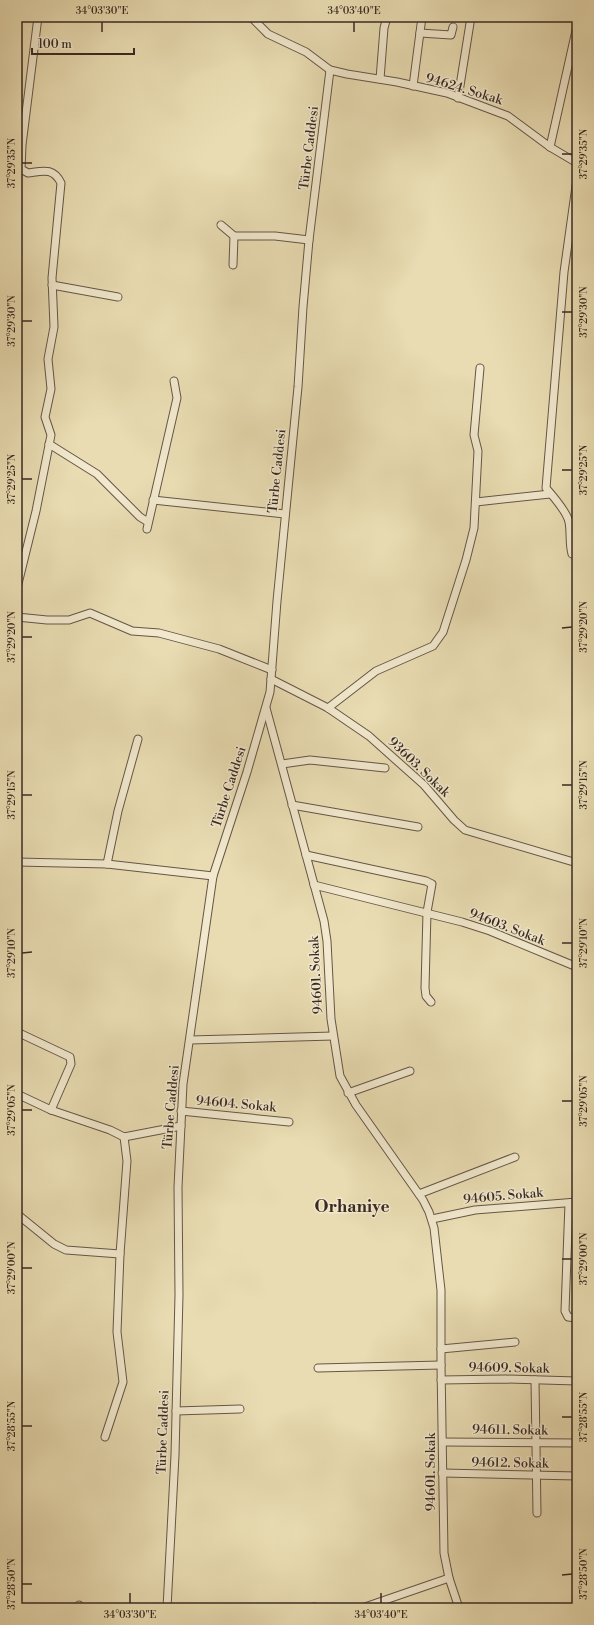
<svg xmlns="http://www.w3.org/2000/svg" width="594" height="1625" font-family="'Libre Bodoni',serif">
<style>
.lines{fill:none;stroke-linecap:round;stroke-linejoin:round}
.minor-casing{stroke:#655647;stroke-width:9}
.minor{stroke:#f1e8cd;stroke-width:7}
.ticks{fill:none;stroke:#392a23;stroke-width:1.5}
.labels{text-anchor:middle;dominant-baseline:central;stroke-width:3;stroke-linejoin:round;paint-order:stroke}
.street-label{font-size:13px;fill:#392a23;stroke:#f1e8cd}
.district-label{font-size:17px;font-weight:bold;fill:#392a23;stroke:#f1e8cd}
.neatline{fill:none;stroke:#392a23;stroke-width:1.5}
.ticks-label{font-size:10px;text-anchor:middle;fill:#392a23}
</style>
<rect width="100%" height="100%" fill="#e9dcb2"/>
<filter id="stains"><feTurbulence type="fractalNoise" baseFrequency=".005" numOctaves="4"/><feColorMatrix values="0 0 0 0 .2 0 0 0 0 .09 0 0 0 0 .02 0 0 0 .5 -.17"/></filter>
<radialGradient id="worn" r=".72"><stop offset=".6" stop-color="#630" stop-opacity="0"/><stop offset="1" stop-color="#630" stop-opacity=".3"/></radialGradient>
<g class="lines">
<g class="minor-casing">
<g id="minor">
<path d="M 420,33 L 451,35 L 453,27"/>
<path d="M 330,70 L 347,74 L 397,82 L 447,93 L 508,116 L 550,147 L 577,163"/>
<path d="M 380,79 L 384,28 L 387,17"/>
<path d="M 413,86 L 422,17"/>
<path d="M 458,98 L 471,17"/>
<path d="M 550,147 L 577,26"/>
<path d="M 577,179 L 564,272 L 546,488 C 553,496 567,512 569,522 C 571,532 569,543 572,554 L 577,555"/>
<path d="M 221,225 L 234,236 L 275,236 L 309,240"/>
<path d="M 233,265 L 234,236"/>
<path d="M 52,285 L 118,297"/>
<path d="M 49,444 L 97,474 L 140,517 L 148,522"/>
<path d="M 153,500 L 285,514"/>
<path d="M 476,502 L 550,494"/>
<path d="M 147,529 L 177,398 L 174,381"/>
<path d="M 17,588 L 36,511 L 51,435 L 45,417 L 51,389 L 48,359 L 54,327 L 52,278 L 61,183 C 53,167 43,171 28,173 L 21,169 L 22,145 L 38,17"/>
<path d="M 17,617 L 47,620 L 69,620 L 90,613 L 132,631 L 159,633 L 219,649 L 272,670"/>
<path d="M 271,679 L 328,708 L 369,736 L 424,785 L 454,820 L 465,830 L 577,863"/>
<path d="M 266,708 L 324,921 L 327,941 L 331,1019 L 340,1076 L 356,1105 L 423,1200 L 429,1212 L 434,1228 L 441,1290 L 441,1365 L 444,1553 L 449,1578 L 459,1608"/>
<path d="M 328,708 L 376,671 L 433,646 L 443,632 L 466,560 L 474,528 L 478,451 L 474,435 L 480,368"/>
<path d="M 282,764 L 310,760 L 385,768"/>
<path d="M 292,805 L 418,827"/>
<path d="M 306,855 L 426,881 L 432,884 L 427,912 L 425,988 L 426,996 L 431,1002"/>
<path d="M 17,862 L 107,864 L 213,876"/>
<path d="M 107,864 L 118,811 L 138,739"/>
<path d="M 314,885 L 462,922 L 490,931 L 577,967"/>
<path d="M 17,1032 L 70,1057 L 71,1064 L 51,1110"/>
<path d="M 190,1040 L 333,1036"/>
<path d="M 348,1093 L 410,1071"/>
<path d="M 17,1094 L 51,1110 L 110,1130 L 124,1137 L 181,1126"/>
<path d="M 181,1111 L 289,1122"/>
<path d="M 419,1194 L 515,1157"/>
<path d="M 569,1203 L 565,1311 L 568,1317 L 577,1318"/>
<path d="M 17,1214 L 54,1244 L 66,1250 L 120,1254"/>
<path d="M 432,1219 L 475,1210 L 577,1202"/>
<path d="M 441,1349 L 515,1342"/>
<path d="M 318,1368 L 441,1365"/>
<path d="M 441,1380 L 505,1379 L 577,1381"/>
<path d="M 535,1380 L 537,1513"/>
<path d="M 176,1411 L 240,1409"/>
<path d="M 105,1437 L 123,1382 L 117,1332 L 120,1254 L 127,1161 L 124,1137"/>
<path d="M 443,1442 L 577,1443"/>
<path d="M 442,1473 L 577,1476"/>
<path d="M 78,1608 L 79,1605"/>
<path d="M 167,1608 L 175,1455 L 179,1295 L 178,1187 L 183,1084 L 213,876 L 247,772 L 270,692 L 277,601 L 298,387 L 303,307 L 309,240 L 330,70 L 306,52 L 268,34 L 251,17"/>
<path d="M 310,1608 L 315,1607"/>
<path d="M 362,1608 L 449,1578"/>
</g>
</g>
<use href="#minor" class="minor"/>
</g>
<path class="ticks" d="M 102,22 L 102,32M 354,22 L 354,32M 562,154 L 572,154M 22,163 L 32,163M 562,312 L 572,312M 22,321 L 32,321M 562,470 L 572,470M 22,479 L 32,479M 562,628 L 572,627M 22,637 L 32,637M 562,785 L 572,785M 22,795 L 32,795M 562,943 L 572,943M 22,953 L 32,952M 562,1101 L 572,1101M 22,1110 L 32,1110M 562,1259 L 572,1259M 22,1268 L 32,1268M 562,1417 L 572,1417M 22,1426 L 32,1426M 562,1575 L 572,1574M 22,1584 L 32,1584M 130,1593 L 130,1603M 381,1593 L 381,1603"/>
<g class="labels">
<g class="street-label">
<text transform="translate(464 89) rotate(17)">94624. Sokak</text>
<text transform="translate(309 148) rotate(-83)">Türbe Caddesi</text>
<text transform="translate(277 471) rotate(-84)">Türbe Caddesi</text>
<text transform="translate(419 767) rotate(44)">93603. Sokak</text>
<text transform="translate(229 787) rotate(-72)">Türbe Caddesi</text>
<text transform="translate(507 927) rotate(21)">94603. Sokak</text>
<text transform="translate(316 975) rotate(-93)">94601. Sokak</text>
<text transform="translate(236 1104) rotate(5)">94604. Sokak</text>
<text transform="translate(171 1107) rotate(-85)">Türbe Caddesi</text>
<text transform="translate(503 1196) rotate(-5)">94605. Sokak</text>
<text transform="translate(509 1368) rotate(1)">94609. Sokak</text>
<text transform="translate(510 1430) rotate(1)">94611. Sokak</text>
<text transform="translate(163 1432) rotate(-88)">Türbe Caddesi</text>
<text transform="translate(510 1463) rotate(1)">94612. Sokak</text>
<text transform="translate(431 1472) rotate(-90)">94601. Sokak</text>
</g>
<g class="district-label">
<text x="352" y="1207">Orhaniye</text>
</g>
</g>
<rect width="594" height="1625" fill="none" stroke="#e9dcb2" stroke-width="44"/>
<path d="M32 48v6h102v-6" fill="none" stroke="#392a23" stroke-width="2"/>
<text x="38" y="48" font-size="12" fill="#392a23" stroke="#f1e8cd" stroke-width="3" paint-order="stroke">100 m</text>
<rect x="22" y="22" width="550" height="1581" class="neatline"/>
<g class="ticks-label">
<text x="102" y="14">34°03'30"E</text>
<text x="354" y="14">34°03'40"E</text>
<text transform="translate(583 154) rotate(-90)" y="4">37°29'35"N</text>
<text transform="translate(11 163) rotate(-90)" y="4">37°29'35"N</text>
<text transform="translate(583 312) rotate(-90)" y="4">37°29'30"N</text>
<text transform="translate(11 321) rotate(-90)" y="4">37°29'30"N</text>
<text transform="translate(583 470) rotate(-90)" y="4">37°29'25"N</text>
<text transform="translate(11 479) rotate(-90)" y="4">37°29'25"N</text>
<text transform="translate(583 627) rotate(-90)" y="4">37°29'20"N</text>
<text transform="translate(11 637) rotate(-90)" y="4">37°29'20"N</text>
<text transform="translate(583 785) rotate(-90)" y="4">37°29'15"N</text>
<text transform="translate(11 795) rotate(-90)" y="4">37°29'15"N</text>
<text transform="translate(583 943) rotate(-90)" y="4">37°29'10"N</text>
<text transform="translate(11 953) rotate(-90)" y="4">37°29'10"N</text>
<text transform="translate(583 1101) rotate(-90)" y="4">37°29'05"N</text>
<text transform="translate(11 1110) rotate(-90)" y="4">37°29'05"N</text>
<text transform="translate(583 1259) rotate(-90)" y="4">37°29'00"N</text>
<text transform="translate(11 1268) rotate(-90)" y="4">37°29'00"N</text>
<text transform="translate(583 1417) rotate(-90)" y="4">37°28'55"N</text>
<text transform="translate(11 1426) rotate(-90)" y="4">37°28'55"N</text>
<text transform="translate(583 1574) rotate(-90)" y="4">37°28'50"N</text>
<text transform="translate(11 1584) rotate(-90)" y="4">37°28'50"N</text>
<text x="130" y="1618">34°03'30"E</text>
<text x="381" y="1618">34°03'40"E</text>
</g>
<rect width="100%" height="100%" filter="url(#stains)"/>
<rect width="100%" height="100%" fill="url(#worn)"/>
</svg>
